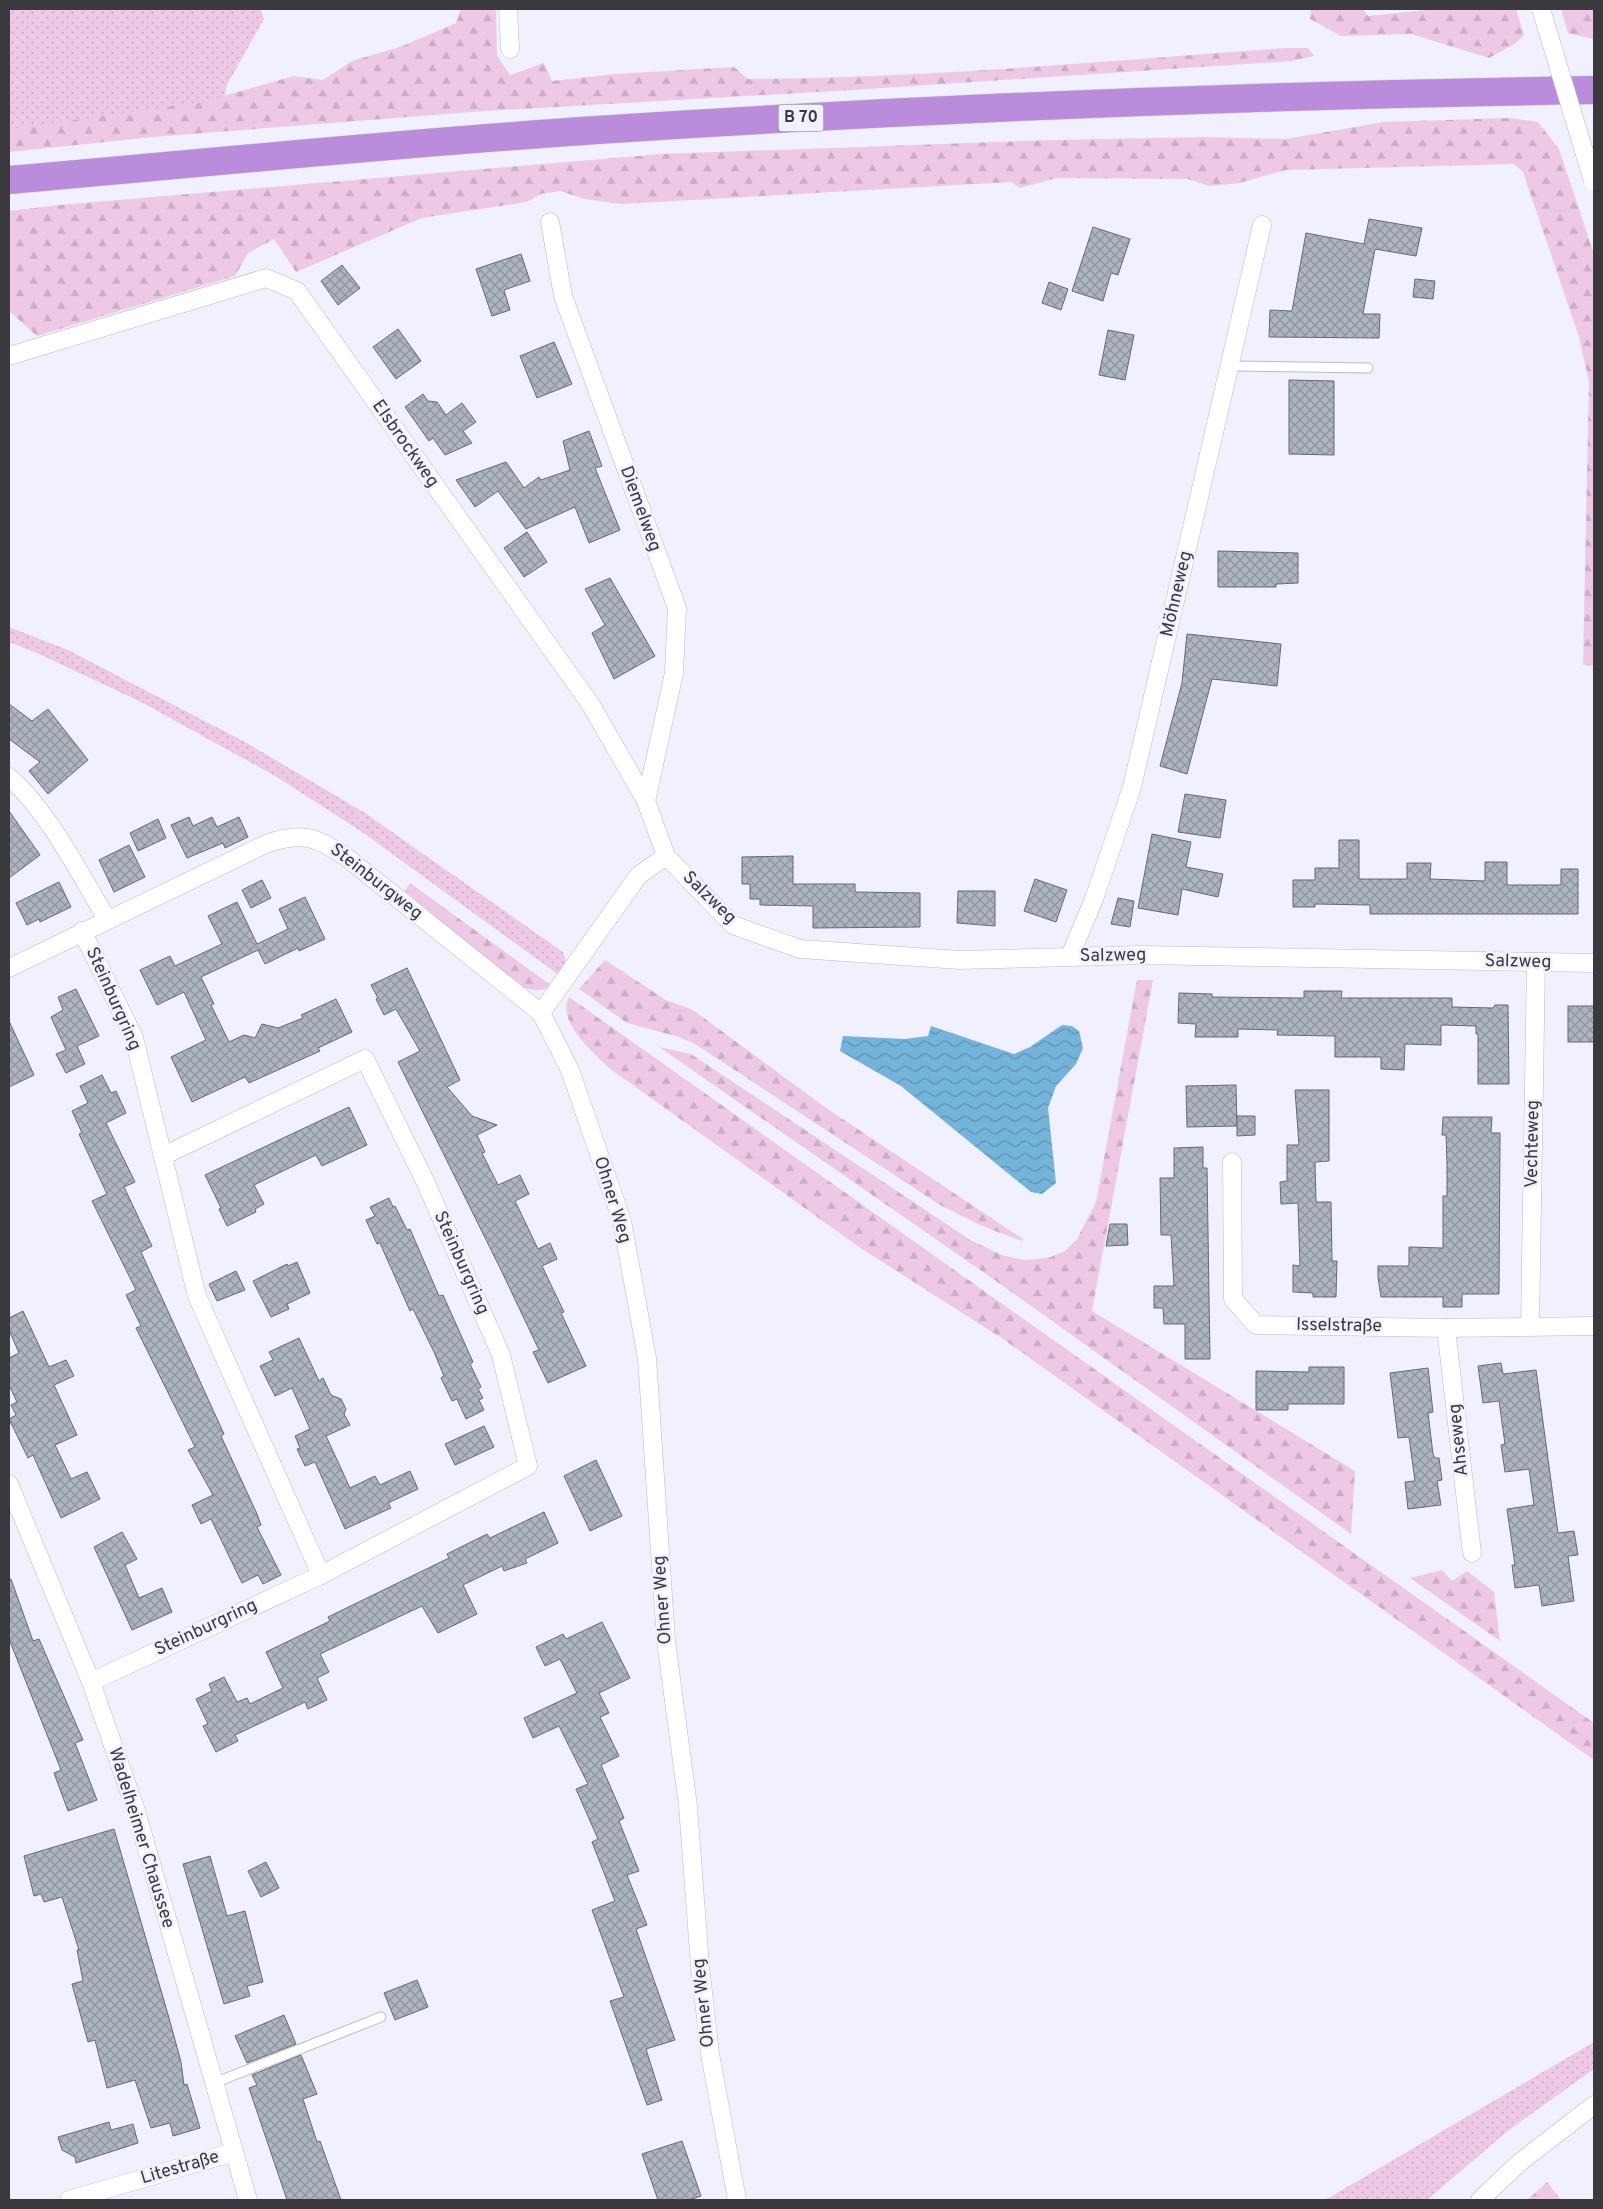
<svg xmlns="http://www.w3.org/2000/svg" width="1603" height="2209" font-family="Overpass,sans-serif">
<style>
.grass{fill:url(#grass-dots)}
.forest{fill:url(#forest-firs)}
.water{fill:url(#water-waves)}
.building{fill:url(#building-cross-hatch);stroke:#646b75}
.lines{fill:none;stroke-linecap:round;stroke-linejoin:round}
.service-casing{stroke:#babac7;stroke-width:11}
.minor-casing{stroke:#babac7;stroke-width:19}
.trunk-casing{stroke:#d3d3d5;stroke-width:29}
.service{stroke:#fff;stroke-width:9}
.minor{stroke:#fff;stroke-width:18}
.trunk{stroke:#ba8cdc;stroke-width:28}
.minor-bridge-casing{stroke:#babac7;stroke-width:19;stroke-linecap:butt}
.minor-bridge{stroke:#fff;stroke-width:18}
.labels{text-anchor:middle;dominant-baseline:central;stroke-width:5;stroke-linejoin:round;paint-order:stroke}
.shield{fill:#f0f0fe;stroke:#707078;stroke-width:1}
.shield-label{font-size:16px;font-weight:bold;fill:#39393e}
.street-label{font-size:18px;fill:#39393e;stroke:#f0f0fe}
</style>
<defs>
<pattern id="grass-dots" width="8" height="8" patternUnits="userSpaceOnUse" patternTransform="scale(1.25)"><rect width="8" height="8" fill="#eec9e5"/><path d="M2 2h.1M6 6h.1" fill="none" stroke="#cdadc6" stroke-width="1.8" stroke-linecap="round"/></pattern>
<pattern id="forest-firs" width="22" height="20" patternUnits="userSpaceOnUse" patternTransform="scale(1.25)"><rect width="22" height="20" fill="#eec9e5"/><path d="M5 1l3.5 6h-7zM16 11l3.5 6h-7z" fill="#cdadc6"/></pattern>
<pattern id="water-waves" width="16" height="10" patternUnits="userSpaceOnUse" patternTransform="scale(1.25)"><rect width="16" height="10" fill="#74b3da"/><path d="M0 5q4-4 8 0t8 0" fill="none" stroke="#6093b2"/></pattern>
<pattern id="building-cross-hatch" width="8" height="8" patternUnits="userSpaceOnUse" patternTransform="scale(1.25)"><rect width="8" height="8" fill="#aeb5c0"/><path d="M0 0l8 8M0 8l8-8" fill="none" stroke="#8f949d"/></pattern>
</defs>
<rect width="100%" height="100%" fill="#f0f0fe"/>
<g class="grass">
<path d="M 9,9 L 260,9 L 264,19 L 227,85 L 220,119 L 9,135 Z"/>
<path d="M 9,627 L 68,650 L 245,742 L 365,813 L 563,952 L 566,961 L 559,975 L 362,832 L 277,777 L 141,702 L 37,653 L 9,642 Z"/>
<path d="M 1594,2042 L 1594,2069 L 1509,2130 L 1427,2200 L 1325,2200 Z"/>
</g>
<g class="forest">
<path d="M 461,9 L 496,9 L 497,56 L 510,75 L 544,63 L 552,81 L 615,74 L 734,67 L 748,79 C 928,78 1108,61 1287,48 L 1308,48 L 1314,56 L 1292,61 L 852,90 L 485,111 L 153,137 L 9,152 L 9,129 L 202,102 L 294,76 L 323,80 L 352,61 L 400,47 L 456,23 Z"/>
<path d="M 1311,9 L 1363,9 L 1368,16 L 1436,9 L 1516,9 L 1524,35 L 1516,43 L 1489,58 L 1411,34 L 1341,36 L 1310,19 Z"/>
<path d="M 1561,9 L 1594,9 L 1594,39 L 1568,33 Z"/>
<path d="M 1510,118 L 1538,122 L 1559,149 L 1594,254 L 1594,666 L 1583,665 L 1589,382 L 1579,337 L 1523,172 L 1514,164 L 1286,170 L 1239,183 L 1209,186 L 1188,179 L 1056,178 L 1020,188 L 1011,182 L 621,204 L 585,199 L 560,191 L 541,194 L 527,202 L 422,218 L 296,272 L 274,239 L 248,253 L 235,276 L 37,336 L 9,311 L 9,211 L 59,205 L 661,154 L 1053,140 L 1206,137 L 1286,139 L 1384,122 Z"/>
<path d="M 410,883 L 541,978 L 553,986 C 540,992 532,991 519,986 L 405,891 Z"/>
<path d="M 605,960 L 666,1000 L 693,1010 L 826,1108 L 1023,1239 L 1022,1241 L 982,1226 L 940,1205 L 695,1044 L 679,1037 L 627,1023 L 579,989 Z"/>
<path d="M 1137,980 L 1153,980 L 1092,1311 L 1355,1471 L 1351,1534 L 996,1281 L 659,1047 L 691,1054 L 972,1241 L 1002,1255 L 1024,1260 L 1048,1258 L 1065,1251 L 1077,1239 L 1096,1202 Z"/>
<path d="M 569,997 L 1594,1723 L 1594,1760 L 1003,1339 L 859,1247 L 609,1068 C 594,1053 556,1022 569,997 Z"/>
<path d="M 1442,1570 L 1452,1581 L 1467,1571 L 1494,1592 L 1500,1641 L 1410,1578 Z"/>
<path d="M 1547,2182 L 1561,2200 L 1527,2200 Z"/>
</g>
<path class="water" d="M 1062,1025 L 1072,1026 L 1079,1031 L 1083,1048 L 1076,1064 L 1056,1086 L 1048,1108 L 1056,1183 L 1042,1194 L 1031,1192 L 901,1086 L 840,1051 L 843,1036 L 905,1039 L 928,1036 L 931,1026 L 1014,1054 L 1030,1047 Z"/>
<g class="building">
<path d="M 1369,219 L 1422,228 L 1416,256 L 1375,249 L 1363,314 L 1380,314 L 1379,338 L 1269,337 L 1270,310 L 1292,311 L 1306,233 L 1364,244 Z"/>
<path d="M 1093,227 L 1130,239 L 1118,275 L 1111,273 L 1103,301 L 1072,291 Z"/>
<path d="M 521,254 L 530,281 L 504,290 L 510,310 L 492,316 L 476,269 Z"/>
<path d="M 342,265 L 360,288 L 338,305 L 321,281 Z"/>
<path d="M 1415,279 L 1435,281 L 1433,299 L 1413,297 Z"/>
<path d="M 1049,282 L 1068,289 L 1061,310 L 1042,303 Z"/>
<path d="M 398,329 L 421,361 L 396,379 L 373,347 Z"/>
<path d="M 1108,330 L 1134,335 L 1125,380 L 1099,375 Z"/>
<path d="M 554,342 L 572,384 L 537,398 L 520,356 Z"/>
<path d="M 1289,380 L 1334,381 L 1334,455 L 1289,454 Z"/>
<path d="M 423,394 L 428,401 L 437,402 L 446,415 L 462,403 L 476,422 L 463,431 L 472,443 L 445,455 L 433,438 L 429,441 L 405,407 Z"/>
<path d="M 589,431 L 602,466 L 595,468 L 620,530 L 589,543 L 575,507 L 526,529 L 498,491 L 475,507 L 456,480 L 506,462 L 524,488 L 539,477 L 541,480 L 570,470 L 563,441 Z"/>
<path d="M 527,532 L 547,562 L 524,577 L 504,548 Z"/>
<path d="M 1218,551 L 1298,553 L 1298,583 L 1276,584 L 1276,587 L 1218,587 Z"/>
<path d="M 610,578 L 655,656 L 614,679 L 592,633 L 605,625 L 585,589 Z"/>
<path d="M 1187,634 L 1281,644 L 1277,686 L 1212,679 L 1187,774 L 1160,766 L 1182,683 Z"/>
<path d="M 9,704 L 32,721 L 48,709 L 88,760 L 48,794 L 29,771 L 40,762 L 9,739 Z"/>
<path d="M 1185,794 L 1226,800 L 1220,838 L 1178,832 Z"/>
<path d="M 9,811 L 40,855 L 9,878 Z"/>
<path d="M 189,817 L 193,826 L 212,817 L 217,827 L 239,817 L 248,837 L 225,848 L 223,843 L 187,858 L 171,825 Z"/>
<path d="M 158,819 L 166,838 L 138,851 L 130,833 Z"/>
<path d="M 1152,834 L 1191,842 L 1186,867 L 1223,874 L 1218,897 L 1182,889 L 1178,915 L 1138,908 Z"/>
<path d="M 1339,840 L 1359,840 L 1359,879 L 1407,879 L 1407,863 L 1431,863 L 1430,879 L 1485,881 L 1485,862 L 1507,862 L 1507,885 L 1561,885 L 1561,869 L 1578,869 L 1578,914 L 1370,914 L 1370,905 L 1315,904 L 1315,907 L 1293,907 L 1293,880 L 1315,880 L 1315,868 L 1339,868 Z"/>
<path d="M 129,845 L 145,877 L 114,892 L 99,860 Z"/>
<path d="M 793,856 L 793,884 L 855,884 L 855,892 L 920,893 L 920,927 L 813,928 L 813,906 L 760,905 L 760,899 L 750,899 L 750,884 L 742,884 L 742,857 Z"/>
<path d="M 1035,879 L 1067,890 L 1056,922 L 1024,911 Z"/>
<path d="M 262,880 L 271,898 L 251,908 L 242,890 Z"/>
<path d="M 59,882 L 71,907 L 40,922 L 39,919 L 27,925 L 16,903 Z"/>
<path d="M 958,891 L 995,891 L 995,926 L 957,923 Z"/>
<path d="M 305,897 L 325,939 L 299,951 L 298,948 L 265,964 L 258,950 L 201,977 L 214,1004 L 211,1005 L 229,1042 L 244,1035 L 255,1038 L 262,1024 L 278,1028 L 303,1018 L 301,1015 L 336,999 L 352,1032 L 318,1048 L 320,1051 L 249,1083 L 245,1077 L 192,1102 L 171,1057 L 206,1040 L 184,992 L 157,1005 L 140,970 L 170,956 L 175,966 L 222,944 L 208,916 L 237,902 L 257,944 L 288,929 L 279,909 Z"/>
<path d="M 1118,898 L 1134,901 L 1130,927 L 1111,924 Z"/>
<path d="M 407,968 L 460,1080 L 447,1087 L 472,1116 L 497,1125 L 477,1135 L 485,1152 L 482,1153 L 498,1185 L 520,1175 L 529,1194 L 515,1201 L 538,1249 L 550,1243 L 557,1259 L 542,1266 L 564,1312 L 561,1313 L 586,1366 L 548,1383 L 533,1352 L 539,1350 L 502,1272 L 398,1062 L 420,1051 L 396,1009 L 384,1015 L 376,999 L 378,998 L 371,985 Z"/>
<path d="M 76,989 L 99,1036 L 77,1046 L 85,1064 L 66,1073 L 56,1054 L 66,1050 L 51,1017 L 63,1010 L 58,997 Z"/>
<path d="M 1304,991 L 1342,991 L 1341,998 L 1452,998 L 1452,1007 L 1493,1008 L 1495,1005 L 1508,1005 L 1509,1084 L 1478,1084 L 1478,1034 L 1476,1034 L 1476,1026 L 1441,1025 L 1441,1045 L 1405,1044 L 1404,1070 L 1381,1069 L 1381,1057 L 1335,1057 L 1335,1036 L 1277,1035 L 1278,1030 L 1238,1029 L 1238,1037 L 1195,1037 L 1196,1024 L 1178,1023 L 1179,993 L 1212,994 L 1212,997 L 1304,998 Z"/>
<rect x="1568" y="1006" width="26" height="36"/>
<path d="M 9,1021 L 34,1075 L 9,1087 Z"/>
<path d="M 102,1075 L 111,1093 L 116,1091 L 126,1113 L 106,1123 L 135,1182 L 124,1187 L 152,1246 L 141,1252 L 224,1434 L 221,1436 L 257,1514 L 261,1525 L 257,1527 L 281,1575 L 263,1584 L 258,1575 L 242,1583 L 211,1519 L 201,1524 L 192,1505 L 213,1495 L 188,1450 L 195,1447 L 136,1328 L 141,1326 L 126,1295 L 136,1290 L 92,1201 L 107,1194 L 79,1134 L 82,1133 L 72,1111 L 88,1103 L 80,1086 Z"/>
<path d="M 1236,1085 L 1237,1126 L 1187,1127 L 1186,1086 Z"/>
<path d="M 1295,1090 L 1329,1090 L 1329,1161 L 1315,1162 L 1316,1202 L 1331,1202 L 1332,1261 L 1337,1261 L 1336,1297 L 1313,1297 L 1313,1293 L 1293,1292 L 1293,1265 L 1300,1266 L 1298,1203 L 1281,1204 L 1280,1182 L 1287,1181 L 1287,1145 L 1299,1145 Z"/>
<path d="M 349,1107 L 367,1145 L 322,1166 L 316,1155 L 254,1185 L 264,1204 L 255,1209 L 256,1212 L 227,1226 L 219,1209 L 221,1208 L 205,1175 Z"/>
<path d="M 1237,1116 L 1255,1116 L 1255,1135 L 1237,1136 Z"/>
<path d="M 1443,1117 L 1492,1117 L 1491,1133 L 1500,1133 L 1499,1294 L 1462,1294 L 1462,1307 L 1443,1307 L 1443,1297 L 1381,1297 L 1378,1277 L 1378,1266 L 1409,1266 L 1409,1247 L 1443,1248 L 1443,1196 L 1447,1196 L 1447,1164 L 1446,1135 L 1442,1135 Z"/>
<path d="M 1203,1147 L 1203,1168 L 1207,1168 L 1210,1359 L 1185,1359 L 1185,1324 L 1164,1324 L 1163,1308 L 1154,1308 L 1154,1286 L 1174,1286 L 1171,1235 L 1161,1235 L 1160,1178 L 1174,1178 L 1174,1148 Z"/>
<path d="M 389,1198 L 393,1207 L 395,1206 L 407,1230 L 410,1229 L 439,1296 L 443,1295 L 473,1362 L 470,1364 L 481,1387 L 478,1389 L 483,1398 L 479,1400 L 484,1410 L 466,1419 L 457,1399 L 452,1401 L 441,1378 L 444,1376 L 434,1352 L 413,1309 L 410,1311 L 380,1243 L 377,1244 L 366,1220 L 375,1216 L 370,1207 Z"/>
<path d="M 1110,1224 L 1127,1224 L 1128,1245 L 1106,1246 Z"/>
<path d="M 297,1262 L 310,1293 L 287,1304 L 289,1309 L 271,1317 L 253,1281 L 287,1264 L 288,1266 Z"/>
<path d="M 236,1271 L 245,1290 L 217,1301 L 209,1284 Z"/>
<path d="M 23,1311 L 49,1367 L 66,1360 L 74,1376 L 54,1385 L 77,1435 L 55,1445 L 71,1479 L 87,1472 L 100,1499 L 61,1518 L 33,1455 L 28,1458 L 9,1419 L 16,1415 L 11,1405 L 17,1402 L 9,1385 L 9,1358 L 19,1353 L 9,1330 L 9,1318 Z"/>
<path d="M 299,1338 L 319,1381 L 323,1378 L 331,1395 L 341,1399 L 346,1409 L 344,1414 L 350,1425 L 326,1436 L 350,1488 L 375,1476 L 380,1485 L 410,1471 L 418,1489 L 388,1503 L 391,1508 L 345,1529 L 315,1462 L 305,1466 L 297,1449 L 300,1448 L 295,1436 L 310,1429 L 292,1388 L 275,1396 L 260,1366 L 273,1360 L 269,1352 Z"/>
<path d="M 1501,1363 L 1503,1374 L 1536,1370 L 1558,1533 L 1574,1531 L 1578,1555 L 1568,1556 L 1574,1601 L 1542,1606 L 1539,1585 L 1515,1588 L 1512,1565 L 1515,1565 L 1507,1509 L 1534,1505 L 1529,1469 L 1505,1472 L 1501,1445 L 1505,1444 L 1499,1401 L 1483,1403 L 1478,1366 Z"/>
<path d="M 1309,1367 L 1344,1367 L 1344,1404 L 1288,1404 L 1288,1410 L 1256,1410 L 1256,1371 L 1309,1372 Z"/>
<path d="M 1428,1368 L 1433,1412 L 1428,1413 L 1433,1454 L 1435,1458 L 1439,1458 L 1442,1480 L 1437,1481 L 1441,1505 L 1408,1509 L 1405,1482 L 1415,1481 L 1409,1437 L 1398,1438 L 1390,1373 Z"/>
<path d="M 484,1426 L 494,1447 L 455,1465 L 445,1444 Z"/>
<path d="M 596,1460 L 622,1516 L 590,1531 L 564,1476 Z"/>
<path d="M 544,1512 L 558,1543 L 525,1559 L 527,1563 L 504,1571 L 502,1566 L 463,1585 L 477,1614 L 438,1633 L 422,1606 L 320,1654 L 329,1672 L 317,1678 L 327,1700 L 308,1709 L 305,1702 L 235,1735 L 238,1741 L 216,1752 L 203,1726 L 208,1724 L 196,1699 L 212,1691 L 209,1684 L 224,1677 L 237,1702 L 247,1698 L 250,1704 L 283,1688 L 266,1652 L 330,1621 L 328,1617 L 449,1558 L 447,1554 L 487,1534 L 490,1538 Z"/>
<path d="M 122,1532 L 137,1559 L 125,1565 L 139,1598 L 162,1588 L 172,1612 L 132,1630 L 94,1547 Z"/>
<path d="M 9,1579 L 11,1579 L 33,1641 L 39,1639 L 83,1740 L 75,1743 L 97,1800 L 68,1811 L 54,1773 L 61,1770 L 9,1639 Z"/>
<path d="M 602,1622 L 630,1678 L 599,1693 L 609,1713 L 600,1717 L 619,1756 L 601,1765 L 624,1818 L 619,1821 L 639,1871 L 627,1875 L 647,1925 L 636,1929 L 675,2040 L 646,2049 L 662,2100 L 647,2105 L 610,2001 L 624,1997 L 592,1910 L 615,1901 L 592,1842 L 598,1839 L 576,1789 L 588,1784 L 559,1726 L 533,1738 L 524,1718 L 577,1693 L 560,1659 L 545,1666 L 536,1647 L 563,1634 L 566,1639 Z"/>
<path d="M 114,1829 L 169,2018 L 181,2062 L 184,2085 L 187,2084 L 200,2128 L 173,2136 L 170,2123 L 151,2128 L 135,2080 L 107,2088 L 95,2040 L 88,2042 L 72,1984 L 83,1981 L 77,1950 L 79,1950 L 62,1897 L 44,1902 L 41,1894 L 34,1896 L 24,1856 Z"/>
<path d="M 210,1856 L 227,1916 L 245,1911 L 263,1982 L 247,1986 L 250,1996 L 224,2004 L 183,1864 Z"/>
<path d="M 266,1862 L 279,1888 L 261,1897 L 248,1871 Z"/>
<path d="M 417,1980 L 428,2007 L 395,2020 L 384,1993 Z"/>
<path d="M 284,2015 L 296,2044 L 247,2063 L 235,2036 Z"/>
<path d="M 301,2055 L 317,2094 L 303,2099 L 317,2142 L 320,2141 L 341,2200 L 287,2200 L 249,2088 L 257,2085 L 252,2075 Z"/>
<path d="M 109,2122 L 111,2130 L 133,2124 L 138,2143 L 76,2163 L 75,2157 L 62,2150 L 58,2137 Z"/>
<path d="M 682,2141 L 701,2196 L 689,2200 L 658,2200 L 642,2154 Z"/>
</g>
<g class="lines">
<g class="service-casing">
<g id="service">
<path d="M 1229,366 L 1368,368"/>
<path d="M 214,2083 L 381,2017"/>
</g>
</g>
<g class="minor-casing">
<g id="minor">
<path d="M 508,9 L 510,49"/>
<path d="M 550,222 L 563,296 L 677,608 L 674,673 L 646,801"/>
<path d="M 9,356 L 266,278 L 297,291 L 591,705 L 646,801 L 666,856 L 733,925 L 800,949 L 960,960 L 1140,955 L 1594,963"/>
<path d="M 9,777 C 48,811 80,874 107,919"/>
<path d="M 82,931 L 134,1038 L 197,1296 L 321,1575 L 91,1682"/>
<path d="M 1070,956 L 1094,899 L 1132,787 L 1262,225"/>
<path d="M 9,968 L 266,844 C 301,831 317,837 346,857 L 541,1013 L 570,1070 L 622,1221 L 647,1358 L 666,1641 L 688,1806 L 700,1966 L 710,2054 L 737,2200"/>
<path d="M 541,1013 L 638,876 L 666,856"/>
<path d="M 163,1156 L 365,1059 L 425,1181 L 501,1355 L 528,1466 L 321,1575"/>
<path d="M 1232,1162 L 1233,1299 L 1256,1325 L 1446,1328 L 1594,1326"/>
<path d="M 1530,1326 L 1536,962"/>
<path d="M 1446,1328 L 1472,1553"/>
<path d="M 9,1484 L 91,1682 L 136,1811 L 248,2200"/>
<path d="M 69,2200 L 234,2152"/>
<path d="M 1480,2200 L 1519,2163 L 1594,2105"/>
</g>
</g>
<g class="trunk-casing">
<path id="trunk" d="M 9,180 C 205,163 401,143 597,130 C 929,108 1262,95 1594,90"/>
</g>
<use href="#service" class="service"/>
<use href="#minor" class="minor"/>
<use href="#trunk" class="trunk"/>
<g class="minor-bridge-casing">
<path id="minor-bridge" d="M 1541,9 L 1593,181"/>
</g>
<use href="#minor-bridge" class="minor-bridge"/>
</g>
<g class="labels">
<rect class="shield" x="778.5" y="104.5" width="45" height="27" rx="4"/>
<g class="shield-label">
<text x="801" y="118">B 70</text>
</g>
<g class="street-label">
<text transform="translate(405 444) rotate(55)">Elsbrockweg</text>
<text transform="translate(640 509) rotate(70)">Diemelweg</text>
<text transform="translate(1177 594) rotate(-77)">Möhneweg</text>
<text transform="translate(376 882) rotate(38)">Steinburgweg</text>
<text transform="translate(709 898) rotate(44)">Salzweg</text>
<text transform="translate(1113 956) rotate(-1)">Salzweg</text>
<text transform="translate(1518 962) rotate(1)">Salzweg</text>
<text transform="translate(113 999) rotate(66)">Steinburgring</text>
<text transform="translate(1533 1144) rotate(-89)">Vechteweg</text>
<text transform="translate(612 1200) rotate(73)">Ohner Weg</text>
<text transform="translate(461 1263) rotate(66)">Steinburgring</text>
<text transform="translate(1339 1326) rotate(1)">Isselstraße</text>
<text transform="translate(1459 1440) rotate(-96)">Ahseweg</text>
<text transform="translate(663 1600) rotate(-94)">Ohner Weg</text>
<text transform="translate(206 1628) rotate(-25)">Steinburgring</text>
<text transform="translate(141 1838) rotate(73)">Wadelheimer Chaussee</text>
<text transform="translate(704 2003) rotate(-96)">Ohner Weg</text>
<text transform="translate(180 2168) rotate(-16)">Litestraße</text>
</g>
</g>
<rect width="1603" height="2209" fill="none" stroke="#39393e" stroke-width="20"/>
</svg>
